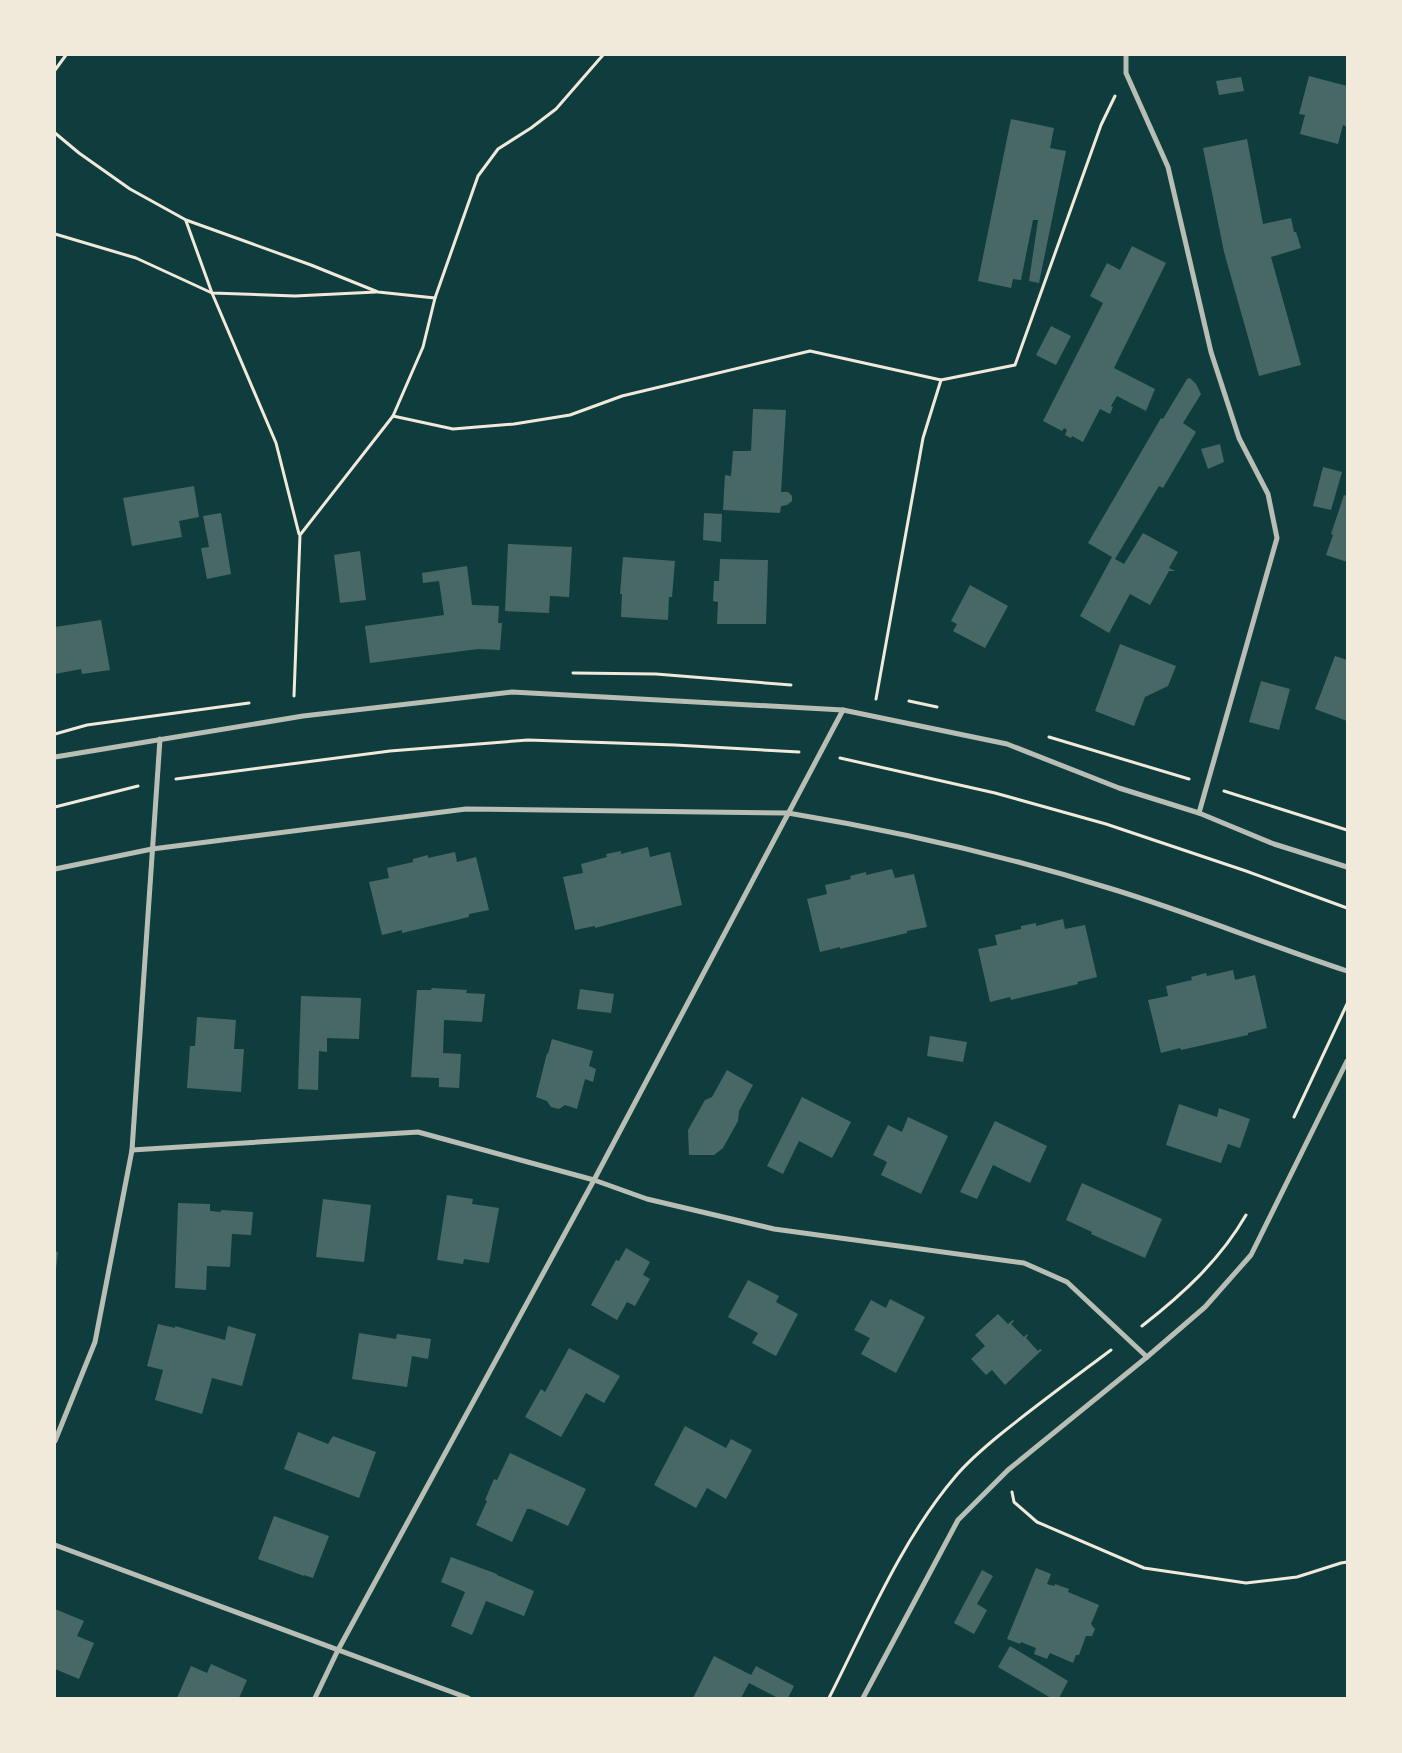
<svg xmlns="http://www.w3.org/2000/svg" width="1402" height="1753" font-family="Manrope,sans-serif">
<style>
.building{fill:#486865}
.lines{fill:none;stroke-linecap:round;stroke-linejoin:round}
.path{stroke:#f1e9da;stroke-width:3}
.minor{stroke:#b8beb3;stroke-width:5}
</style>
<rect width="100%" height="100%" fill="#0f3d3e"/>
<g class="building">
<path d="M 1309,76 L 1347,86 L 1347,127 L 1343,125 L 1338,144 L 1300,134 L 1305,115 L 1299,114 Z"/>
<path d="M 1241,77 L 1244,91 L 1219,95 L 1216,81 Z"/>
<path d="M 1011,119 L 1054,128 L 1050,148 L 1066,151 L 1039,283 L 1029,281 L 1038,220 L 1033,220 L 1021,280 L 1013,279 L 1011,288 L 978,281 Z"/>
<path d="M 1247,139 L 1263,224 L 1291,218 L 1294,232 L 1296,232 L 1301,248 L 1271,257 L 1301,365 L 1259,376 L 1224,252 L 1203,148 Z"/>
<path d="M 1132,246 L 1166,263 L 1114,368 L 1155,389 L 1146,411 L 1117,396 L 1111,406 L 1113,407 L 1110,414 L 1100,409 L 1083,442 L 1072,436 L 1071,438 L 1065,435 L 1067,430 L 1064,428 L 1062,431 L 1043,421 L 1103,303 L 1090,296 L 1107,263 L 1120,270 Z"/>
<path d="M 1051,326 L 1071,336 L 1056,365 L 1036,355 Z"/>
<path d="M 1190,378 L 1196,384 L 1201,394 L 1183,423 L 1196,432 L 1163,488 L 1159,486 L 1115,559 L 1124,564 L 1143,533 L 1178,552 L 1169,568 L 1175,571 L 1169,571 L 1150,605 L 1130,594 L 1109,633 L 1080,616 L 1112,557 L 1088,543 L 1161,418 L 1163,419 L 1187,379 Z"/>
<path d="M 753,409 L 786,410 L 781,492 L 788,492 L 792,496 L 792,501 L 787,505 L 781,506 L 780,513 L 723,510 L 725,475 L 731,476 L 733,451 L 751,451 Z"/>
<path d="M 1220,444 L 1224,462 L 1208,469 L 1201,449 Z"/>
<path d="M 1323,467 L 1342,472 L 1331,510 L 1313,506 Z"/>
<path d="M 194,486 L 199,517 L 179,521 L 182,537 L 132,546 L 123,498 Z"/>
<path d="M 1344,495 L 1347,496 L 1347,562 L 1326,555 L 1333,535 L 1331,534 Z"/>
<path d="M 221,513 L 231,574 L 207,579 L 201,548 L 209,547 L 203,516 Z"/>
<path d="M 704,513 L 722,514 L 721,542 L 703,540 Z"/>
<path d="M 508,544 L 572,547 L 569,597 L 550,596 L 549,613 L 505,611 Z"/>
<path d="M 360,551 L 366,600 L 340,603 L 334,555 Z"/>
<path d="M 623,557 L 675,561 L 672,597 L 669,597 L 668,620 L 621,617 L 622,594 L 620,594 Z"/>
<path d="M 720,559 L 768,560 L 766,624 L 717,624 L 718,602 L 713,601 L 714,581 L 719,581 Z"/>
<path d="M 467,566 L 472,605 L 499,606 L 498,623 L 502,623 L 500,650 L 478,649 L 370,663 L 365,626 L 444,615 L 439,581 L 423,583 L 422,573 Z"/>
<path d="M 970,585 L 1008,606 L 985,648 L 953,631 L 957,624 L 951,621 Z"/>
<path d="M 101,620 L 110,670 L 82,674 L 81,669 L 55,674 L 55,627 Z"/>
<path d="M 1120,644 L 1176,666 L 1168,686 L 1145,697 L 1134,726 L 1095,711 Z"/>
<path d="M 1335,656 L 1347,660 L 1347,721 L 1315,709 Z"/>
<path d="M 1261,681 L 1290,689 L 1279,730 L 1249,722 Z"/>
<path d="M 648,847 L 650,857 L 670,852 L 682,905 L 595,928 L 595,926 L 575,930 L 563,877 L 583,873 L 581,864 L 607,857 L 606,854 L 621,851 L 621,854 Z"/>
<path d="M 455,852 L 457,862 L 476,857 L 489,910 L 469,914 L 469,917 L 402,933 L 402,930 L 382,935 L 369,882 L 389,878 L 387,868 L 413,862 L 413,859 L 428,855 L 428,858 Z"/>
<path d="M 892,869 L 895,878 L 914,874 L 927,927 L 907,931 L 907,933 L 840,949 L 840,947 L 820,952 L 807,899 L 827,894 L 825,885 L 851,879 L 850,876 L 866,872 L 866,875 Z"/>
<path d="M 1063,919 L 1065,929 L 1085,925 L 1097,977 L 1077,982 L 1078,984 L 1011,1000 L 1010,997 L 990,1002 L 978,949 L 997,945 L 995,935 L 1021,929 L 1021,926 L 1036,923 L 1036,926 Z"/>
<path d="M 1233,970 L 1235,980 L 1255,975 L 1267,1028 L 1248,1033 L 1248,1035 L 1181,1050 L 1180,1048 L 1161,1053 L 1148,1000 L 1168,996 L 1166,986 L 1192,980 L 1191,977 L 1206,973 L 1207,976 Z"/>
<path d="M 432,988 L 467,990 L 466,993 L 485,994 L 482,1022 L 444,1020 L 443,1053 L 461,1054 L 459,1088 L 439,1087 L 439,1078 L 411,1077 L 417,990 L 431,990 Z"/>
<path d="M 580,989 L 614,994 L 611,1013 L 577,1009 Z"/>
<path d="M 301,996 L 361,998 L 359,1039 L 327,1038 L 327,1052 L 319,1051 L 318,1090 L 298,1089 Z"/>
<path d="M 197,1017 L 236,1020 L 234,1049 L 244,1049 L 241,1092 L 187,1088 L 190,1046 L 195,1046 Z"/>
<path d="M 930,1036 L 967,1042 L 963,1062 L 927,1056 Z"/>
<path d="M 552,1039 L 593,1051 L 589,1066 L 596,1069 L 593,1082 L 585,1079 L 577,1109 L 565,1105 L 559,1109 L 551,1107 L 547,1101 L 536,1097 L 547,1053 L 548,1054 Z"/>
<path d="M 727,1070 L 753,1085 L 739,1111 L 738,1121 L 723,1148 L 714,1155 L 689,1155 L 688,1130 L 705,1100 L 712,1097 Z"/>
<path d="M 802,1097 L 851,1122 L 832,1158 L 799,1141 L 783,1174 L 767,1166 Z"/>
<path d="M 1179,1104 L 1217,1117 L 1219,1108 L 1250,1119 L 1240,1148 L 1228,1144 L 1221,1163 L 1166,1145 Z"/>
<path d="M 908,1117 L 948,1136 L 921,1194 L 881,1175 L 887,1162 L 873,1155 L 888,1125 L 902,1132 Z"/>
<path d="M 995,1121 L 1047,1146 L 1030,1183 L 993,1165 L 977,1199 L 960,1192 Z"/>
<path d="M 1082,1183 L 1162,1219 L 1145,1258 L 1091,1234 L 1092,1232 L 1066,1220 Z"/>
<path d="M 447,1195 L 473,1199 L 472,1204 L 499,1208 L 489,1263 L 464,1259 L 463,1264 L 437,1260 Z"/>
<path d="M 323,1199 L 371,1205 L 364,1262 L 316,1257 Z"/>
<path d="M 178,1203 L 210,1204 L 210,1211 L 221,1212 L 221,1210 L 253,1212 L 251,1235 L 232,1234 L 230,1267 L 207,1266 L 206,1290 L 175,1288 Z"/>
<path d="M 626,1248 L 650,1262 L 643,1275 L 650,1279 L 635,1306 L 627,1302 L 617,1320 L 591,1305 L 616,1260 L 619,1261 Z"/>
<path d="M 55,1251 L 58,1252 L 56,1269 L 55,1269 Z"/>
<path d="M 748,1280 L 779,1296 L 776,1302 L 798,1314 L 776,1356 L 752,1343 L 758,1333 L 728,1317 Z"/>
<path d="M 890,1299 L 925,1317 L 896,1373 L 861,1354 L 870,1338 L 854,1330 L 871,1300 L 886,1308 Z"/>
<path d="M 998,1314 L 1008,1324 L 1013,1320 L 1014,1321 L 1011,1324 L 1024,1337 L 1027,1334 L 1028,1335 L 1026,1338 L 1038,1351 L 1040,1349 L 1042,1350 L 1005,1385 L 992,1370 L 986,1375 L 971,1359 L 985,1346 L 975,1335 Z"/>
<path d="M 158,1324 L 175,1328 L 175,1326 L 225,1340 L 228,1326 L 256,1334 L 242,1386 L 212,1378 L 202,1414 L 155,1400 L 163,1370 L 147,1366 Z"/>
<path d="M 359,1333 L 396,1339 L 397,1334 L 431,1339 L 428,1359 L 412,1356 L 407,1387 L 352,1379 Z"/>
<path d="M 569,1348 L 620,1376 L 604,1403 L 586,1393 L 561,1437 L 525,1417 L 541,1389 L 545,1392 Z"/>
<path d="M 685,1426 L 726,1448 L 731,1439 L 752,1450 L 726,1499 L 707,1488 L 696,1508 L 654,1485 Z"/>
<path d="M 298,1432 L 328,1444 L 333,1436 L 376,1452 L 359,1498 L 284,1469 Z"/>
<path d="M 510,1453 L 586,1489 L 568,1526 L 531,1509 L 527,1509 L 512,1542 L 476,1525 L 487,1501 L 485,1500 L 494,1479 L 497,1480 Z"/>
<path d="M 274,1516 L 329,1536 L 313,1578 L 304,1575 L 304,1576 L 258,1559 Z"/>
<path d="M 451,1557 L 497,1574 L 497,1575 L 534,1591 L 524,1616 L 486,1601 L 472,1635 L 451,1626 L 465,1592 L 441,1582 Z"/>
<path d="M 1036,1568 L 1051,1574 L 1047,1584 L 1054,1586 L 1055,1584 L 1069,1589 L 1068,1592 L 1099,1605 L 1091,1624 L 1095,1629 L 1092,1636 L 1086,1636 L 1079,1655 L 1076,1655 L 1073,1663 L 1050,1653 L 1047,1659 L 1034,1654 L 1036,1648 L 1021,1642 L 1020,1644 L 1007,1639 Z"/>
<path d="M 982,1570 L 993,1576 L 977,1604 L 987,1610 L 974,1634 L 954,1623 Z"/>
<path d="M 55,1609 L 84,1621 L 77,1636 L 94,1643 L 79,1679 L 55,1669 Z"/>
<path d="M 1010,1646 L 1068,1681 L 1059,1698 L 1051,1698 L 998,1667 Z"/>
<path d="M 714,1656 L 751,1675 L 756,1666 L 794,1686 L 788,1698 L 778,1698 L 749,1683 L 741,1698 L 693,1698 Z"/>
<path d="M 211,1664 L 247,1680 L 239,1698 L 177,1698 L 191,1666 L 207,1673 Z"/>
</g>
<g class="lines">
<g class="path">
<path d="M 55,70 L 66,55"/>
<path d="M 55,133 L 79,153 L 130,189 L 186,220 L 311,265 L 378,292 L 435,298"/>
<path d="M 186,221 L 212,293 L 276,443 L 299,534"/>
<path d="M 55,234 L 136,258 L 212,293 L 295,296 L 376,292"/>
<path d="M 393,416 L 453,429 L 514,424 L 570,415 L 622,396 L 810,351 L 941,380 L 1015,365 L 1101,125 L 1115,96"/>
<path d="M 573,673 L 656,674 L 791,685"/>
<path d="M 294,696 L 300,535 L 393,416 L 423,347 L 435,298 L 478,176 L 498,149 L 531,128 L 556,109 L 603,55"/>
<path d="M 876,699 L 923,438 L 941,380"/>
<path d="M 909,701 L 937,707"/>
<path d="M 55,734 L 87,725 L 249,703"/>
<path d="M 1049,737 L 1189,779"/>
<path d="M 840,758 L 995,793 L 1106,824 L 1246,871 L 1347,908"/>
<path d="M 176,779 L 390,751 L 528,740 L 675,745 L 799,752"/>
<path d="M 1224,791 L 1347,830"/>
<path d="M 55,807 L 138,786"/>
<path d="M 1294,1117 L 1347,1004"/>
<path d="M 1142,1326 C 1183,1294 1220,1260 1246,1215"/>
<path d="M 1012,1492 L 1014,1502 L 1037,1522 L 1144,1568 L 1246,1583 L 1297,1577 L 1341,1563 L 1347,1562"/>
<path d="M 829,1698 C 866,1625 902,1539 955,1477 C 969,1460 986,1446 1002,1433 C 1038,1404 1075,1377 1111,1350"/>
</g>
<g class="minor">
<path d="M 1126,55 L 1126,73 L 1168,167 L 1211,352 L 1239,438 L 1268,494 L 1277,538 L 1199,813"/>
<path d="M 55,757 L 303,716 L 512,692 L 843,710 L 1007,744 L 1119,788 L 1199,813 L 1274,844 L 1347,867"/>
<path d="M 55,869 L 152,849 L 466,809 L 788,813 C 897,831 1006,856 1112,889 C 1191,913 1268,945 1347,971"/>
<path d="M 132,1150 L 418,1132 L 594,1180 L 647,1199 L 774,1229 L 1024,1263 L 1067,1282 L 1147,1357"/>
<path d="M 55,1441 L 95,1342 L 132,1150 L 160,739"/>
<path d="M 55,1545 L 468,1698"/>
<path d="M 315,1698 L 338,1650 L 594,1180 L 843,710"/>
<path d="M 863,1698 L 958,1520 L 1008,1470 L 1147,1357 L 1205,1307 L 1251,1255 L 1347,1061"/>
</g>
</g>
<rect width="1402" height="1753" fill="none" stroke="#f1e9da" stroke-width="112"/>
</svg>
